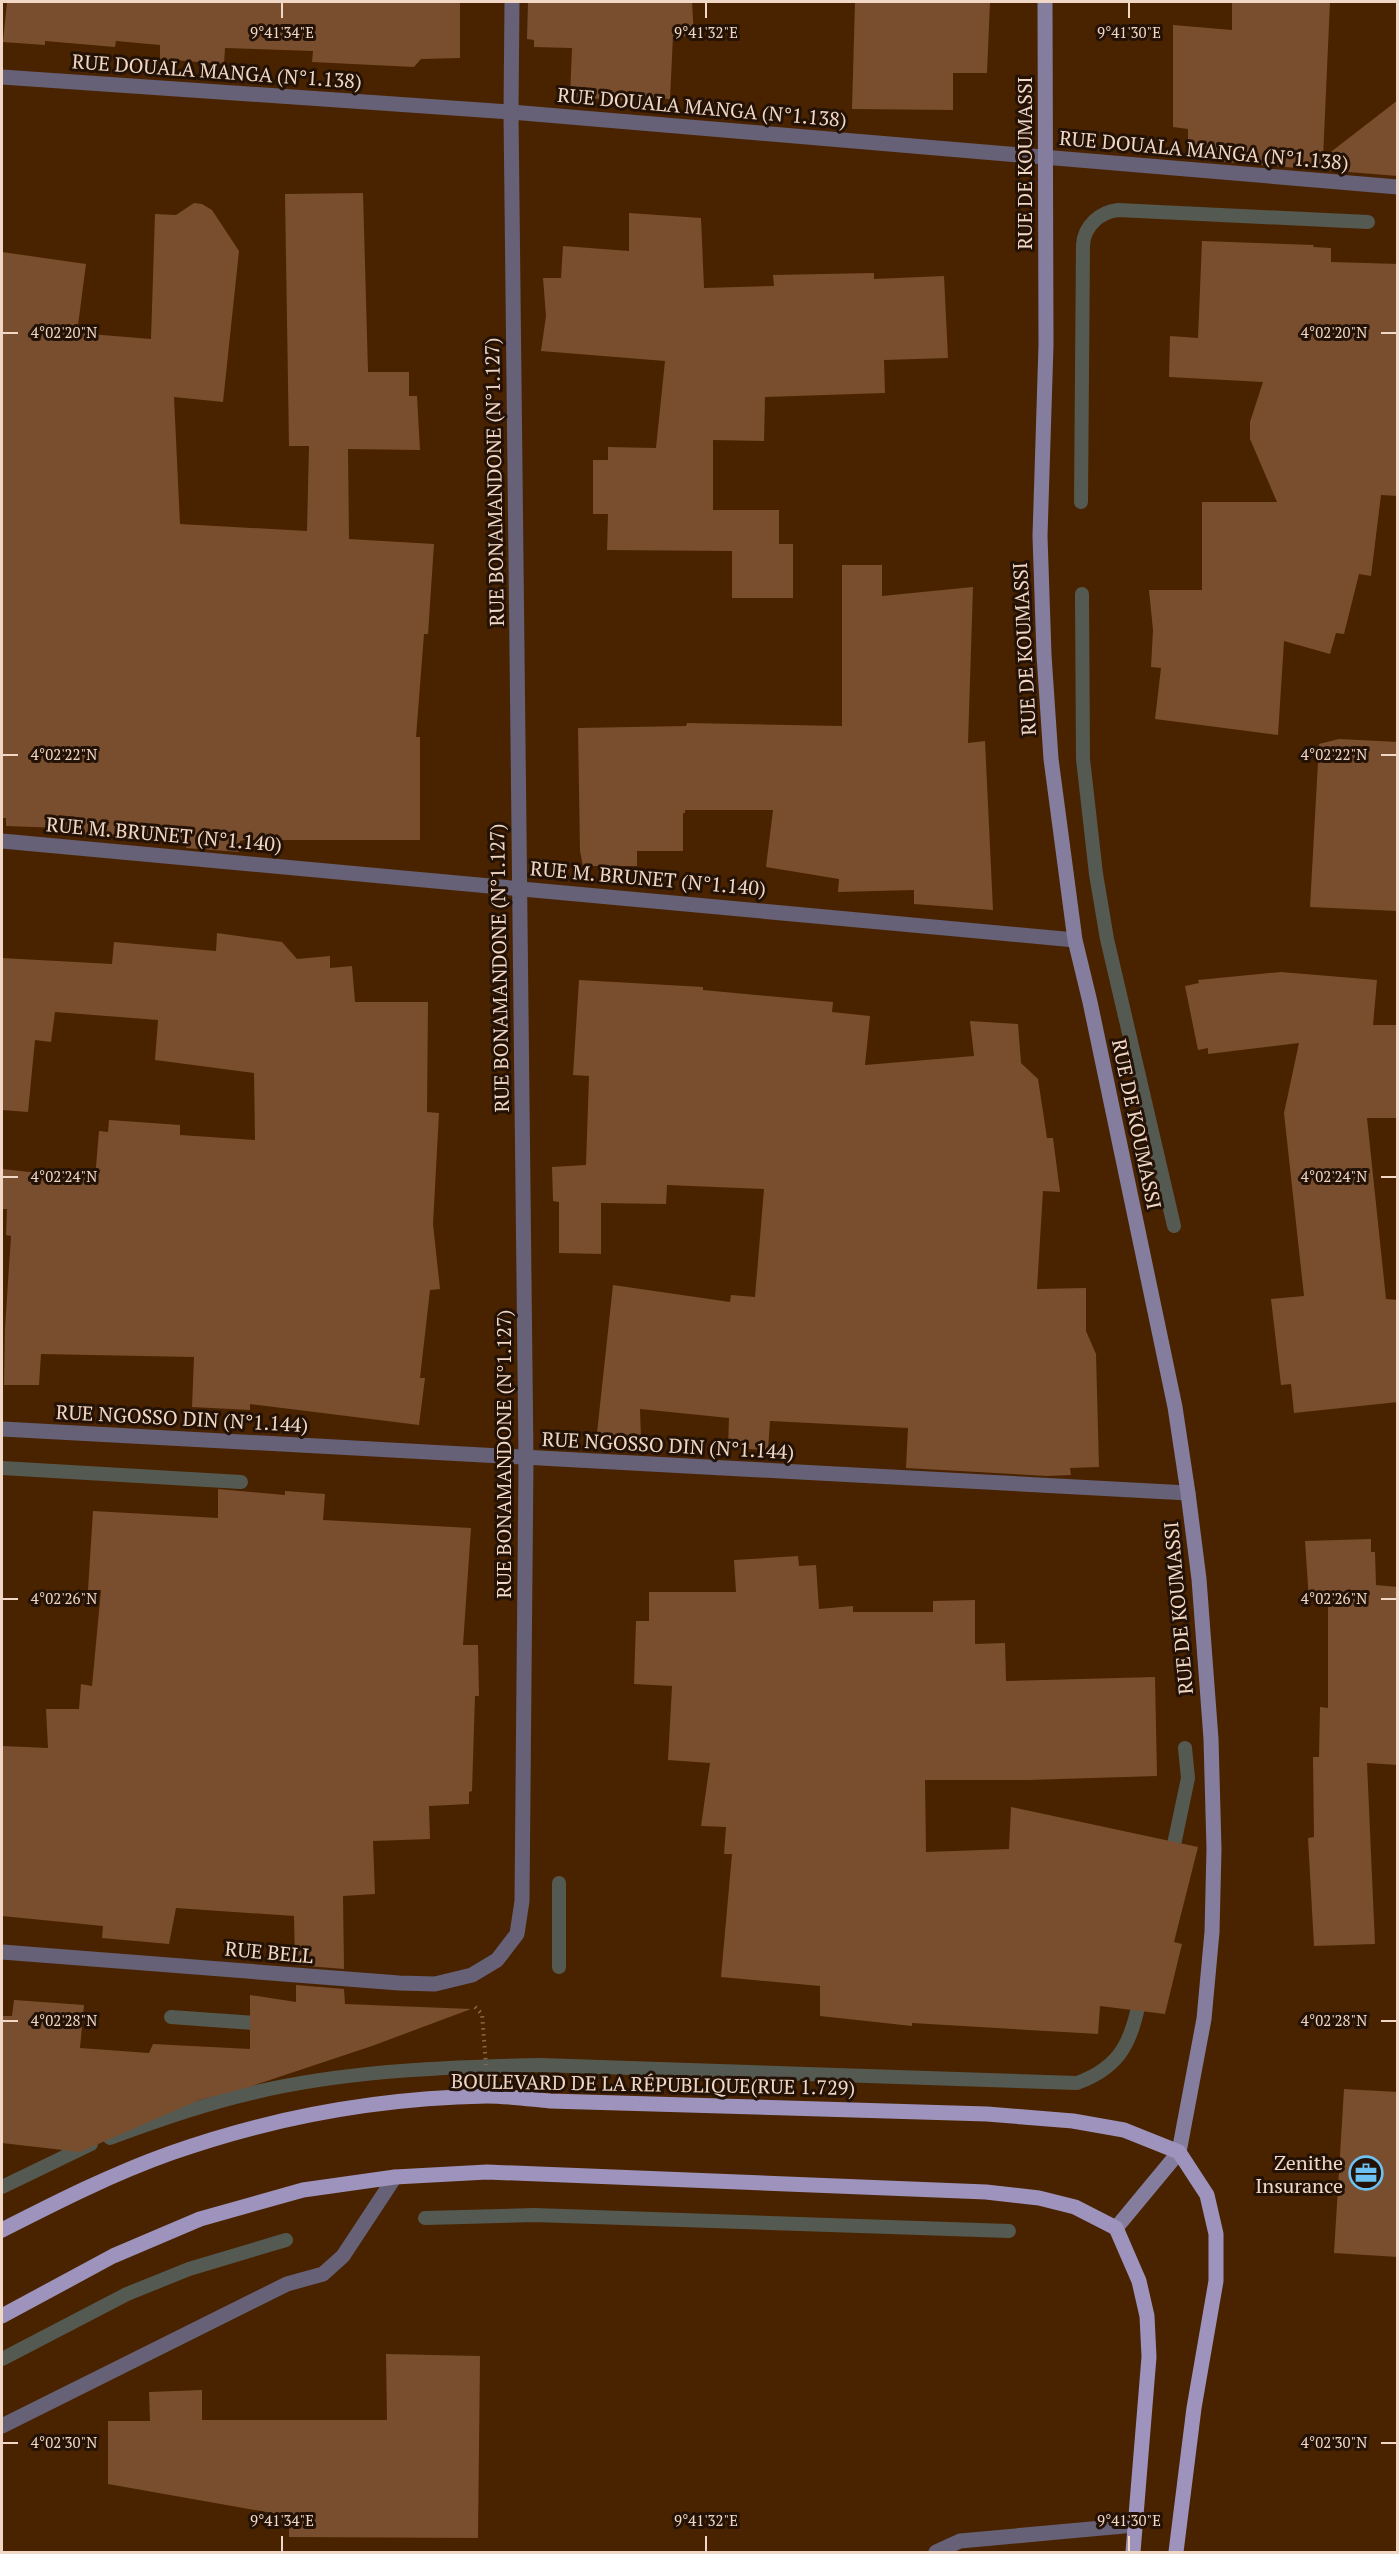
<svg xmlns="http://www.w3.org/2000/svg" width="1399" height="2554" font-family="'PT Serif',serif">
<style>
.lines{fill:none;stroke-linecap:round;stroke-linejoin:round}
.stream{stroke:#545a51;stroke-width:14}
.building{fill:#794e2e}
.path{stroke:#89684c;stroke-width:4;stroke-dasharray:1.5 4.5;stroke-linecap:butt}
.service{stroke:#666176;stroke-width:15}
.minor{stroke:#666176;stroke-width:15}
.secondary{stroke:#857d9e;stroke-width:15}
.primary{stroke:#9d93bd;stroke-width:15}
.ticks{fill:none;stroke:#f1d7c6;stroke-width:2}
.labels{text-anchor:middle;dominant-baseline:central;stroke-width:6;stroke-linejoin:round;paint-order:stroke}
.street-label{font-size:20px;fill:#f1d7c6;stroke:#231205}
.poi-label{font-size:20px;fill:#f1d7c6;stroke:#231205;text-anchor:end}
.ticks-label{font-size:15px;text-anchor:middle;fill:#f1d7c6;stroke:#231205;stroke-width:6;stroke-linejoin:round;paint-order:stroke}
</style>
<rect width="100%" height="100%" fill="#492300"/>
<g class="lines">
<g class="stream">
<path d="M 1081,502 L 1083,245 C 1084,226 1100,212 1118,210 L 1368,222"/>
<path d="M 1082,594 L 1083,759 L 1096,874 L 1107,939 L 1174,1226"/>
<path d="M 2,1468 L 241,1482"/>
<path d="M 1171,1859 L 1188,1778 L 1185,1748"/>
<path d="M 559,1883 L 559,1967"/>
<path d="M 171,2017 L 268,2024"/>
<path d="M 110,2138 C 150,2123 190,2109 232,2098 C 332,2071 438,2067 541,2065 L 1077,2083 C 1124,2066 1131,2039 1141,1995"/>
<path d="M 2,2187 L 91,2144"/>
<path d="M 425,2218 L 534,2215 L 1009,2231"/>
<path d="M 2,2359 L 127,2294 L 189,2269 L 286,2240"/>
</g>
</g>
<g class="building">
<path d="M 7,2 L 460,2 L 460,58 L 421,59 L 414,67 L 312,62 L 313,51 L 225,48 L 224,64 L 160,59 L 160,45 L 116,41 L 115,47 L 45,41 L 45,45 L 3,42 Z"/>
<path d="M 528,2 L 692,2 L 694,37 L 673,36 L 670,99 L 634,97 L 634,101 L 570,97 L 572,48 L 534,47 L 534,40 L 527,39 Z"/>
<path d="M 855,2 L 990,2 L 987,73 L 953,73 L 953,110 L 852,109 Z"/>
<path d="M 1232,2 L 1330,2 L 1323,158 L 1398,100 L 1398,176 L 1188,159 L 1188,129 L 1173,127 L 1173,25 L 1232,30 Z"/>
<path d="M 363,193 L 368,372 L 409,372 L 409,396 L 417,396 L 420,450 L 348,449 L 349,539 L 434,544 L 428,634 L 424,634 L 416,737 L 420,737 L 420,840 L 244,840 L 240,841 L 239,852 L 186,848 L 186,844 L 150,842 L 151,838 L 62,833 L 62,828 L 6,826 L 6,818 L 2,818 L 2,252 L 86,264 L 77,333 L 151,339 L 155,214 L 176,215 L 194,203 L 202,204 L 212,210 L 239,251 L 223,402 L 174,397 L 180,524 L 307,531 L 309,446 L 289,446 L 285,194 Z"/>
<path d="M 629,213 L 701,218 L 704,288 L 774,286 L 773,275 L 874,273 L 874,279 L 944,276 L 948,358 L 884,360 L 885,393 L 765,397 L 764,441 L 713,440 L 713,510 L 779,510 L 779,544 L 793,544 L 793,598 L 732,598 L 732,551 L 607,550 L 608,514 L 593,514 L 593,460 L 608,460 L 608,447 L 656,448 L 665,361 L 541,351 L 546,316 L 543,278 L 561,278 L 563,246 L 629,251 Z"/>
<path d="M 1202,241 L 1314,245 L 1313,247 L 1331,248 L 1331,262 L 1398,264 L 1398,496 L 1381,495 L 1371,576 L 1359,574 L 1344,634 L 1336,633 L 1330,654 L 1284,641 L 1278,735 L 1155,719 L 1161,668 L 1151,667 L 1153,630 L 1149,590 L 1202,590 L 1202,502 L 1277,502 L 1250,439 L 1250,422 L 1263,382 L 1169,377 L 1170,336 L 1198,338 Z"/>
<path d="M 842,565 L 882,565 L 882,596 L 973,587 L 968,743 L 985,741 L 993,910 L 914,904 L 914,890 L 838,892 L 839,879 L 766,867 L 773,810 L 685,810 L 685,813 L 683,813 L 683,851 L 637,851 L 637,866 L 583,866 L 580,851 L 578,728 L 686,726 L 687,723 L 842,726 Z"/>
<path d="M 1339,739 L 1398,742 L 1398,911 L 1310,907 L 1319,744 Z"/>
<path d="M 217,933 L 282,942 L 297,959 L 330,956 L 330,968 L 352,966 L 355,1002 L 428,1002 L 427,1112 L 439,1113 L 433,1224 L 440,1289 L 430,1290 L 420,1378 L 425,1378 L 419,1425 L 250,1404 L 250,1410 L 192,1407 L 194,1357 L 41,1354 L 39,1385 L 4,1385 L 5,1328 L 11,1236 L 6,1235 L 7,1209 L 2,1209 L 2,1169 L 95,1179 L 99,1131 L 108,1132 L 109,1120 L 180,1125 L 180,1135 L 255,1140 L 254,1073 L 155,1060 L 158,1020 L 55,1012 L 51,1042 L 35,1040 L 28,1112 L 2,1110 L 2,958 L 112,964 L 114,942 L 216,951 Z"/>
<path d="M 1281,972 L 1377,980 L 1373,1025 L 1398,1025 L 1398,1118 L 1367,1118 L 1386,1299 L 1398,1300 L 1398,1402 L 1294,1413 L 1291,1384 L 1281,1385 L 1271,1299 L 1304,1296 L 1284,1113 L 1299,1043 L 1208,1054 L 1208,1048 L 1198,1050 L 1185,986 L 1199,983 L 1198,980 Z"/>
<path d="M 579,980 L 703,987 L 703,990 L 833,1002 L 832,1012 L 870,1016 L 865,1065 L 974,1056 L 970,1021 L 1018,1024 L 1021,1063 L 1038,1079 L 1047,1138 L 1053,1138 L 1060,1192 L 1043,1191 L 1037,1289 L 1086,1288 L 1086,1331 L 1096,1354 L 1099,1467 L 1070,1468 L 1071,1475 L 1047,1476 L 906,1468 L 908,1428 L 770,1421 L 768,1450 L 728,1448 L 729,1418 L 640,1409 L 641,1440 L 596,1442 L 613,1285 L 730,1302 L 731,1295 L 755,1297 L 764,1189 L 667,1185 L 666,1204 L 601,1203 L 601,1254 L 559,1253 L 559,1202 L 553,1201 L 552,1167 L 586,1165 L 589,1076 L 573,1075 Z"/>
<path d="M 218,1489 L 285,1495 L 285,1491 L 325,1494 L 323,1520 L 471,1528 L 463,1645 L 478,1645 L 479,1696 L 475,1696 L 472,1791 L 469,1792 L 469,1804 L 429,1806 L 430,1839 L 373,1841 L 375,1894 L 343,1896 L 344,1969 L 295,1965 L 294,1916 L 176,1908 L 169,1944 L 102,1938 L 103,1926 L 2,1916 L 2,1746 L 48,1748 L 46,1709 L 79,1709 L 81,1684 L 92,1686 L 101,1590 L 88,1590 L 93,1511 L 218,1518 Z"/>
<path d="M 1371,1539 L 1371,1552 L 1375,1552 L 1376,1585 L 1398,1587 L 1398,1765 L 1367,1763 L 1375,1944 L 1314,1946 L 1308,1838 L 1314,1837 L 1313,1757 L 1319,1757 L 1320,1707 L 1328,1708 L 1328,1599 L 1309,1600 L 1305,1541 Z"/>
<path d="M 798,1556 L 799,1566 L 816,1565 L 819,1609 L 853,1606 L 853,1612 L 933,1612 L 933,1601 L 975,1600 L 975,1644 L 1005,1643 L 1006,1681 L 1155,1677 L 1157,1776 L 1028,1780 L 925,1780 L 926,1852 L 1009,1849 L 1011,1807 L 1198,1847 L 1174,1942 L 1182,1944 L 1165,2014 L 1100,2006 L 1098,2034 L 912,2023 L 912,2026 L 820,2016 L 820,1986 L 721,1977 L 732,1854 L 724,1854 L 726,1827 L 701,1826 L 710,1763 L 668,1760 L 672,1686 L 634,1684 L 636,1621 L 649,1621 L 649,1592 L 736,1592 L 734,1560 Z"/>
<path d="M 296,1985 L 344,1989 L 345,2004 L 471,2009 L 372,2046 L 249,2087 L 199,2100 L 80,2152 L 2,2143 L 2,2016 L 12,2016 L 14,2000 L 84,2005 L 80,2048 L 149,2053 L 153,2044 L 250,2049 L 250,1995 L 296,2002 Z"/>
<path d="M 1344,2089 L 1398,2092 L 1398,2257 L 1334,2253 Z"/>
<path d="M 386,2354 L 480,2356 L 478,2538 L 289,2537 L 289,2516 L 108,2484 L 108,2421 L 150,2421 L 149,2392 L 202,2390 L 202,2420 L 387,2420 Z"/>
</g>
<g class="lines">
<path class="path" d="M 475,2007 L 482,2014 L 486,2065"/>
<path class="service" d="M 2,2426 L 287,2284 L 323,2274 L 343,2256 L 395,2177"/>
<g class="minor">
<path d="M 2,77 L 511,112 L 1398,187"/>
<path d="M 2,841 L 1075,940"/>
<path d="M 2,1429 L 1188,1493"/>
<path d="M 2,1952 L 399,1983 L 435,1984 L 472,1975 L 497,1960 L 517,1934 L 522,1901 L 526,1459 L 511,112 L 512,2"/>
<path d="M 936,2552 L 960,2541 L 1135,2525"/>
</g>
<path class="secondary" d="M 1045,2 L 1046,345 L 1040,536 L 1044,655 L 1051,759 L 1075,940 L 1090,1002 L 1175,1407 L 1188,1493 L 1199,1579 L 1211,1739 L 1214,1849 L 1212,1932 L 1204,2019 L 1179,2152 L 1116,2228"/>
<g class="primary">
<path d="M 2,2230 C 57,2202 112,2174 171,2153 C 273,2117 379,2098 487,2096 C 508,2096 529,2099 550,2101 L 987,2114 L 1073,2121 L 1124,2130 L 1179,2152 L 1207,2195 L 1216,2234 L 1216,2281 L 1194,2408 L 1176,2552"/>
<path d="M 2,2316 L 113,2256 L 200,2219 L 303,2190 L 395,2177 L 487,2172 L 986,2192 L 1039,2198 L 1075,2207 L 1116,2228 L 1139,2281 L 1147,2316 L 1149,2357 L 1133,2552"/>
</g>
</g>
<path class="ticks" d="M 282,3 L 282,18M 706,3 L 706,18M 1129,3 L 1129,18M 3,333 L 18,333M 1381,333 L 1396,333M 3,755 L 18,755M 1381,755 L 1396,755M 3,1177 L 18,1177M 1381,1177 L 1396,1177M 3,1599 L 18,1599M 1381,1599 L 1396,1599M 3,2021 L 18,2021M 1381,2021 L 1396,2021M 3,2443 L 18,2443M 1381,2443 L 1396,2443M 282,2536 L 282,2551M 706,2536 L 706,2551M 1129,2536 L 1129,2551"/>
<defs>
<g id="office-ring" transform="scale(1.725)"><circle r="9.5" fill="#231205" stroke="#6ec2f3" stroke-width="1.5"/><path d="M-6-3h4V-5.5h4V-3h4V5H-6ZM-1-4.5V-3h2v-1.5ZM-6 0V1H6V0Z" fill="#6ec2f3"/></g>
</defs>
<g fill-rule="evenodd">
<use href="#office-ring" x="1366" y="2173"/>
</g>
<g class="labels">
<g class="street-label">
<text transform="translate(217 71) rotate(4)">RUE DOUALA MANGA (N°1.138)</text>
<text transform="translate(702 107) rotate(5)">RUE DOUALA MANGA (N°1.138)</text>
<text transform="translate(1204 150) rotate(5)">RUE DOUALA MANGA (N°1.138)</text>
<text transform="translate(1024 163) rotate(-90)">RUE DE KOUMASSI</text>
<text transform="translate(494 482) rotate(-91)">RUE BONAMANDONE (N°1.127)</text>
<text transform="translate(1024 649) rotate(-93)">RUE DE KOUMASSI</text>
<text transform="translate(164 834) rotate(5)">RUE M. BRUNET (N°1.140)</text>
<text transform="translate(648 878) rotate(5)">RUE M. BRUNET (N°1.140)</text>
<text transform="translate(499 968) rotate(-91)">RUE BONAMANDONE (N°1.127)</text>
<text transform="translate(1137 1124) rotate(78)">RUE DE KOUMASSI</text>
<text transform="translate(182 1418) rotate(3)">RUE NGOSSO DIN (N°1.144)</text>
<text transform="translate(668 1445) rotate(3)">RUE NGOSSO DIN (N°1.144)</text>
<text transform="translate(503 1454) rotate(-90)">RUE BONAMANDONE (N°1.127)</text>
<text transform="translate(1178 1608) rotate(-95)">RUE DE KOUMASSI</text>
<text transform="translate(269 1952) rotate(5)">RUE BELL</text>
<text transform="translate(653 2084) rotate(1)">BOULEVARD DE LA RÉPUBLIQUE(RUE 1.729)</text>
</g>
<g class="poi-label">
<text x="1343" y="2162">Zenithe<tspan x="1343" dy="23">Insurance</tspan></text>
</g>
</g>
<g class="ticks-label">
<text x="282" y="38">9°41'34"E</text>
<text x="706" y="38">9°41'32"E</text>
<text x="1129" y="38">9°41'30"E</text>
<text x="1334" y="338">4°02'20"N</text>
<text x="64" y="338">4°02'20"N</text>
<text x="1334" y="760">4°02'22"N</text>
<text x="64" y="760">4°02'22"N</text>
<text x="1334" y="1182">4°02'24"N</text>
<text x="64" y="1182">4°02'24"N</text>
<text x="1334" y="1604">4°02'26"N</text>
<text x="64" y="1604">4°02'26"N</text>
<text x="1334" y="2026">4°02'28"N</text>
<text x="64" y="2026">4°02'28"N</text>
<text x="64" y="2448">4°02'30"N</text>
<text x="1334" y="2448">4°02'30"N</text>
<text x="282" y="2526">9°41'34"E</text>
<text x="706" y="2526">9°41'32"E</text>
<text x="1129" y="2526">9°41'30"E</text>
</g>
<rect width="1399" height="2554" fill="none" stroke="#f1d7c6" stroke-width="6"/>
</svg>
